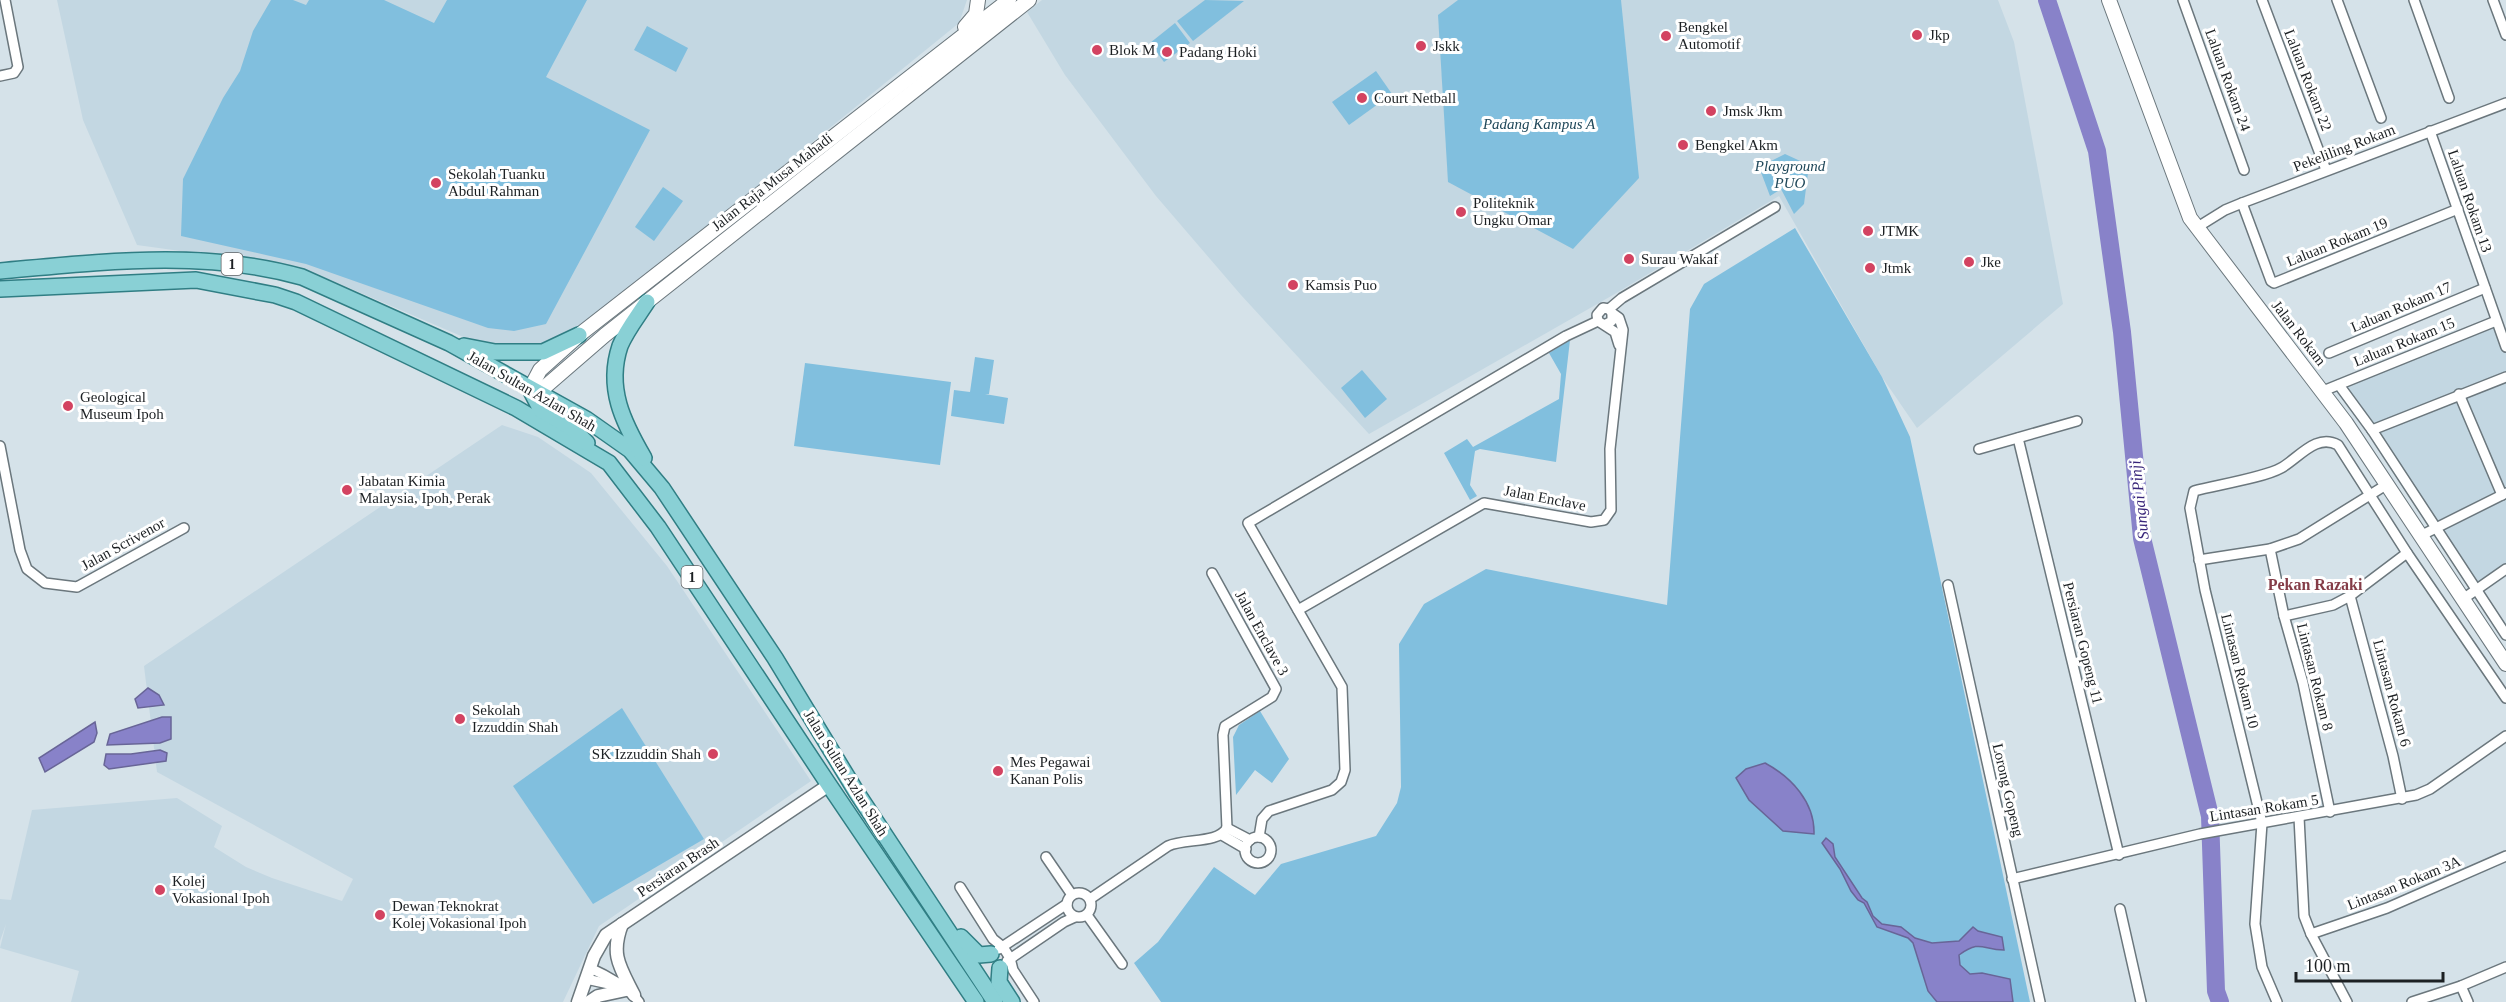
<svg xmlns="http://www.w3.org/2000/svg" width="2506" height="1002" font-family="'Times New Roman',serif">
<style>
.built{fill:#c3d7e2}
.green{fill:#81bfde}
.water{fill:#8882c9;stroke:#686597;stroke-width:1.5}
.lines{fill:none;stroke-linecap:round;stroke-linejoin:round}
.river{stroke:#8882c9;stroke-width:18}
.minor-casing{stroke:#6b777d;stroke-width:12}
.tertiary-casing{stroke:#6b777d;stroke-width:15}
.secondary-casing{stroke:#6b777d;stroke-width:16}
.primary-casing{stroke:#307e84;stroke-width:18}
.minor{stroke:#fff;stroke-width:9}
.tertiary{stroke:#fff;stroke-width:12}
.secondary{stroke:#fff;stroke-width:14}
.primary{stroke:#89d0d5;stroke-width:15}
.poi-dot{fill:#d34361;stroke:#fff;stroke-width:2}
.labels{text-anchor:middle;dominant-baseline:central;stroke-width:6;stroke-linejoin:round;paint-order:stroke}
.shield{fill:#fff;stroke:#606365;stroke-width:1.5}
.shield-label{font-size:14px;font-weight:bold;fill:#1c2023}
.poi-label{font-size:15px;fill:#1c2023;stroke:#fff;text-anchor:start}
.street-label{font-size:15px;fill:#1c2023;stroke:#fff}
.park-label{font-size:15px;font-style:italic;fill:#20485a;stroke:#fff}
.water-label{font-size:16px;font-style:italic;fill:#39267a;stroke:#fff}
.neighbourhood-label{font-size:16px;font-weight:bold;fill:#843c47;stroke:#fff}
</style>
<rect width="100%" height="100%" fill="#d5e2e9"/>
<g class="built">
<path d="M 57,0 L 967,0 L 959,23 L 597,317 L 555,342 L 535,347 L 482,345 L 319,275 L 274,264 L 137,245 L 83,120 Z"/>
<path d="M 1042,0 L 1998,0 L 2014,42 L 2063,304 L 1917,428 L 1882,377 L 1779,196 L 1613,295 L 1369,434 L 1241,295 L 1156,196 L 1065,75 L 1027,12 Z"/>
<path d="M 2496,320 L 2506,345 L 2506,573 L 2475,589 L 2339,385 Z"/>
<path d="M 502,425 L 538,437 L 591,473 L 667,566 L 811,781 L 599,926 L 563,1002 L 71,1002 L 79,971 L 0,948 L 6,924 L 0,941 L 0,899 L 11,900 L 32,810 L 177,798 L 222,826 L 214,847 L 246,867 L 272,878 L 342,901 L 353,879 L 157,772 L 144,666 Z"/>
</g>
<g class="green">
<path d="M 271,0 L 293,0 L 306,5 L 309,0 L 384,0 L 434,23 L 447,0 L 587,0 L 546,77 L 650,130 L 546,324 L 514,331 L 488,328 L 306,264 L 181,236 L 183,179 L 223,98 L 240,71 L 253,31 Z"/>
<path d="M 1205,0 L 1244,1 L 1193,41 L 1177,21 Z"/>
<path d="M 1458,0 L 1621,0 L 1639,178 L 1573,249 L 1448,182 L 1438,15 Z"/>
<path d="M 1175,23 L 1190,43 L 1164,62 L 1150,43 Z"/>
<path d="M 647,26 L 688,48 L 676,72 L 634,50 Z"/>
<path d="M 1376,71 L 1392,94 L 1349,125 L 1332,102 Z"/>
<path d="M 1785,154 L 1809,165 L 1804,204 L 1794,214 L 1781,189 L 1770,196 L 1759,167 Z"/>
<path d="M 663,187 L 683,201 L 654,241 L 635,227 Z"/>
<path d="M 1795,228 L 1882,377 L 1910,437 L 2030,1002 L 1161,1002 L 1134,963 L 1158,942 L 1214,867 L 1255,895 L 1281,864 L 1376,836 L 1397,803 L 1401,787 L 1399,644 L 1424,604 L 1486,569 L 1667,605 L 1690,309 L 1704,284 Z"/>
<path d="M 1570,340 L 1556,462 L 1480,449 L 1475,451 L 1470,485 L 1477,496 L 1470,500 L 1444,453 L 1467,439 L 1473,447 L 1559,399 L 1561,374 L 1549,353 Z"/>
<path d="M 975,357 L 994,360 L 989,394 L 985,394 L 1008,398 L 1004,424 L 951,416 L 954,390 L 970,392 Z"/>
<path d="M 805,363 L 951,382 L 940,465 L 794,446 Z"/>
<path d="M 1362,370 L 1387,399 L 1365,418 L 1341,388 Z"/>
<path d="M 622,708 L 704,839 L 593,904 L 513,786 Z"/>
<path d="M 1260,711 L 1289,759 L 1272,783 L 1255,770 L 1236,795 L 1233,737 L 1239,725 Z"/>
</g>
<g class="water">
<path d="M 148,688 L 159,695 L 164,705 L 138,708 L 135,699 Z"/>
<path d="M 162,717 L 171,717 L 171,739 L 160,743 L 107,745 L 110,734 Z"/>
<path d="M 95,722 L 97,733 L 94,742 L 45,772 L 39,758 Z"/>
<path d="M 160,750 L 167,753 L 166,761 L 109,769 L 104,765 L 106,754 L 131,754 Z"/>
<path d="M 1765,763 C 1791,777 1815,802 1814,834 L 1783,831 L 1749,800 L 1736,778 L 1746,769 Z"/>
<path d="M 1826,838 L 1833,844 L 1835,857 L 1862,898 L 1867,902 L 1873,916 L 1882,924 L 1901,927 L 1915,938 L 1932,943 L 1959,941 L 1973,927 L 1978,931 L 2002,937 L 2004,950 C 1982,950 1981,939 1959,955 L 1960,965 L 1970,974 L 1982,973 L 2010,979 L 2013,1002 L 1937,1002 L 1928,991 L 1913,943 L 1908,938 L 1877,927 L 1864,903 L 1858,900 L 1851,891 L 1840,869 L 1822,843 Z"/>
</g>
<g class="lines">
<path class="river" d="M 2047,0 L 2097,151 L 2122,332 L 2142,538 L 2210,816 L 2216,991 L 2220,1002"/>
<g class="minor-casing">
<g id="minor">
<path d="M 2183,0 L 2244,170"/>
<path d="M 2262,0 L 2326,170"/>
<path d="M 2337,0 L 2381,118"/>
<path d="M 2414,0 L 2449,98"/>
<path d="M 2493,0 L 2506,35"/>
<path d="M 0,76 L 14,73 L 18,67 L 5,0"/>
<path d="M 2430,131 L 2506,347"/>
<path d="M 2242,203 L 2271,281 L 2274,283 L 2458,209"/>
<path d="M 2196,228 L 2225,210 L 2242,203 L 2506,103"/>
<path d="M 1609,309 L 1622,298 L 1775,207"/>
<path d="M 1606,324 L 1612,321 L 1612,313 L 1609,309 L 1603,308 L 1597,315 L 1598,321 L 1615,332 L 1619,345"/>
<path d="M 2329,353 L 2485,288"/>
<path d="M 2339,385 L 2372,430 L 2506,635"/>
<path d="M 2323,391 L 2496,321"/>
<path d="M 2459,394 L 2502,495"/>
<path d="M 2372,430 L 2506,377"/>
<path d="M 2018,438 L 2119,855"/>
<path d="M 0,446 L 20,550 L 27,569 L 45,583 L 77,587 L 184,528"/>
<path d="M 1979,449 L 2077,421"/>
<path d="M 2420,536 L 2506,493"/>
<path d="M 2270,549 L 2284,616 L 2303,683 L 2330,812"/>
<path d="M 2199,560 L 2270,549 L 2299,539 L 2386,485"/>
<path d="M 1212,573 L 1276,689 L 1272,697 L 1225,726 L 1223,735 L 1227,828"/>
<path d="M 1948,585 L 2040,1002"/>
<path d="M 2350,596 L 2393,756 L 2402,799"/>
<path d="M 2463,599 L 2506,569"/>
<path d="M 1298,610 L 1484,503 L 1591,522 L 1604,520 L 1611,510 L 1610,449 L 1623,330 L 1619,318 L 1612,313"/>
<path d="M 2284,616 L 2333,605 L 2350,596 L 2407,553"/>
<path d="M 2299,817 L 2304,916 L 2311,934 L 2347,1002"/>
<path d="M 1227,828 L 1250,840"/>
<path d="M 1222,835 L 1246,849"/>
<path d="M 1259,837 L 1262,819 L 1269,811 L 1332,790 L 1341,782 L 1345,770 L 1342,687 L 1248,523 L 1566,336 L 1598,321"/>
<circle cx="1258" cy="850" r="13"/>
<path d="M 1046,857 L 1072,895"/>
<path d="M 2012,879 L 2200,834 L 2416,795 L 2430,789 L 2506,736"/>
<path d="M 960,887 L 993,939 L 1003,947 L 1010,958 L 1013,970 L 1034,1002"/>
<circle cx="1079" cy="905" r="12"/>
<path d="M 1090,899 L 1168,846 C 1185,838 1218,844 1227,828"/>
<path d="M 2120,909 L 2141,1002"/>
<path d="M 1087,915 L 1122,964"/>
<path d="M 2311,934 L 2387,908 L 2506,856"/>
<path d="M 999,949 L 1067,904"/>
<path d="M 1007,961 L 1064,922 L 1075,917"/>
<path d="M 590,968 C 606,975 629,988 639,1002"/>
<path d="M 586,979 L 618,986"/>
<path d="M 2461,986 L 2468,1002"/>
<path d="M 2277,1002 L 2262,967 L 2255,924 L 2262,823 L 2205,590 L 2190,508 L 2194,491 C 2216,485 2263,478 2281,468 C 2299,458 2316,433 2338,445 L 2407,553 L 2506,698"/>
<path d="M 2412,1002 L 2461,986 L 2506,967"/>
</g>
</g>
<g class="tertiary-casing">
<g id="tertiary">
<path d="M 622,924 C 610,955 620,967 634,995"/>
<path d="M 578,1002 L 594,956 L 606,935 L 829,785"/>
<path d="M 589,1002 L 598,996 L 626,990"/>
</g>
</g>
<g class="secondary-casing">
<g id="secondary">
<path d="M 2109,0 L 2190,218 L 2346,423 L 2506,664"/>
<path d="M 965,27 L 976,14 L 978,0"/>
<path d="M 530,389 L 540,370 L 579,335 L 1009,0"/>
<path d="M 538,393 L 605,335 L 1029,0"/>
</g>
</g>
<g class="primary-casing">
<g id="primary">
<path d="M 0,271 C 101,262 203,249 302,277 L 449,343 L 586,419 L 630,450 L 662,488 L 775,658 L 857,793 L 995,1002"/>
<path d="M 0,289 L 196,280 L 275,295 L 296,302 L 516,408 L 609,463 L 658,527 L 829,785 L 976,1002"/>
<path d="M 464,346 L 495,352 L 543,352 L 579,335"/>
<path d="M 530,389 L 541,410 L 573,429 L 587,443"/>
<path d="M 644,458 C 623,422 606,388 620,346 C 626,331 638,316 647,302"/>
<path d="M 961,937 L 979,955 L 991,954"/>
<path d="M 1000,968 L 999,982 L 1012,1002"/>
</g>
</g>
<use href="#minor" class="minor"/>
<use href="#tertiary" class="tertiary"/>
<use href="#secondary" class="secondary"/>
<use href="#primary" class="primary"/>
</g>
<g class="poi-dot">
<circle cx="1917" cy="35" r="6"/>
<circle cx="1666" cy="36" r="6"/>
<circle cx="1421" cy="46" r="6"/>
<circle cx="1097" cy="50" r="6"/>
<circle cx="1167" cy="52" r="6"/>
<circle cx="1362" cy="98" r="6"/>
<circle cx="1711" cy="111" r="6"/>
<circle cx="1683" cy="145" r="6"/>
<circle cx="436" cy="183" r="6"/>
<circle cx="1461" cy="212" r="6"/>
<circle cx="1868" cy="231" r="6"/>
<circle cx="1629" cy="259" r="6"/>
<circle cx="1969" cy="262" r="6"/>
<circle cx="1870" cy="268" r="6"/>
<circle cx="1293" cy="285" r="6"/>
<circle cx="68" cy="406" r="6"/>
<circle cx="347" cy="490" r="6"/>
<circle cx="460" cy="719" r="6"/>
<circle cx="713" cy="754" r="6"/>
<circle cx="998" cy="771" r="6"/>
<circle cx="160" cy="890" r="6"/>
<circle cx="380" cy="915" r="6"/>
</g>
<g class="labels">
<g class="shield">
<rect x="221.5" y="253" width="21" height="22" rx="4.5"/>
<rect x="681.5" y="566" width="21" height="22" rx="4.5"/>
</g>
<g class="shield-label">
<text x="232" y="264">1</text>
<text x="692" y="577">1</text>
</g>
<g class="poi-label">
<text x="1678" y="27">Bengkel<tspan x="1678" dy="17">Automotif</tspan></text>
<text x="1929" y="35">Jkp</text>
<text x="1433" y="46">Jskk</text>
<text x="1109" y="50">Blok M</text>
<text x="1179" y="52">Padang Hoki</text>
<text x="1374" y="98">Court Netball</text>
<text x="1723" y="111">Jmsk Jkm</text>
<text x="1695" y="145">Bengkel Akm</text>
<text x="448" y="174">Sekolah Tuanku<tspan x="448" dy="17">Abdul Rahman</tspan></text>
<text x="1473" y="203">Politeknik<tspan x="1473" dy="17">Ungku Omar</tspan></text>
<text x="1880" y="231">JTMK</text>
<text x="1641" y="259">Surau Wakaf</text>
<text x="1981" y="262">Jke</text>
<text x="1882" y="268">Jtmk</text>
<text x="1305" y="285">Kamsis Puo</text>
<text x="80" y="397">Geological<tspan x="80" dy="17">Museum Ipoh</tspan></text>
<text x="359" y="481">Jabatan Kimia<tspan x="359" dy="17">Malaysia, Ipoh, Perak</tspan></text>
<text x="472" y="710">Sekolah<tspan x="472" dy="17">Izzuddin Shah</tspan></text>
<text x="701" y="754" text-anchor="end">SK Izzuddin Shah</text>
<text x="1010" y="762">Mes Pegawai<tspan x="1010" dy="17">Kanan Polis</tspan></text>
<text x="172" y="881">Kolej<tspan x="172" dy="17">Vokasional Ipoh</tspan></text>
<text x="392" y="906">Dewan Teknokrat<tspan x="392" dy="17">Kolej Vokasional Ipoh</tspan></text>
</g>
<g class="street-label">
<text transform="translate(2228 80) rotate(70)">Laluan Rokam 24</text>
<text transform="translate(2308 80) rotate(69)">Laluan Rokam 22</text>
<text transform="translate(2344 148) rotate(-21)">Pekeliling Rokam</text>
<text transform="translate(772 182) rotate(-38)">Jalan Raja Musa Mahadi</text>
<text transform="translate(2470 201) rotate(71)">Laluan Rokam 13</text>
<text transform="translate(2337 242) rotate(-22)">Laluan Rokam 19</text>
<text transform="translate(2401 307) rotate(-23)">Laluan Rokam 17</text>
<text transform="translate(2299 333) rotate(52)">Jalan Rokam</text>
<text transform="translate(2404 342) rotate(-22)">Laluan Rokam 15</text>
<text transform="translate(532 391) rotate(30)">Jalan Sultan Azlan Shah</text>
<text transform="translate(1545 498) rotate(11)">Jalan Enclave</text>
<text transform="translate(123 544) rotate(-29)">Jalan Scrivenor</text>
<text transform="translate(1262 633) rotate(61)">Jalan Enclave 3</text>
<text transform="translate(2083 643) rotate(76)">Persiaran Gopeng 11</text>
<text transform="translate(2240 671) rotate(76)">Lintasan Rokam 10</text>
<text transform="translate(2315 677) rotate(76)">Lintasan Rokam 8</text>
<text transform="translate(2392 693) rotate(75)">Lintasan Rokam 6</text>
<text transform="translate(846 773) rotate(58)">Jalan Sultan Azlan Shah</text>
<text transform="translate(2008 790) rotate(77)">Lorong Gopeng</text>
<text transform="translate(2264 808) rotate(-9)">Lintasan Rokam 5</text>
<text transform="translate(678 867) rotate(-34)">Persiaran Brash</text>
<text transform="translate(2404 883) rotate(-22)">Lintasan Rokam 3A</text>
</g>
<g class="park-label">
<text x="1539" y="124">Padang Kampus A</text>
<text x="1790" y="166">Playground<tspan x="1790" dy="17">PUO</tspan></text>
</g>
<g class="water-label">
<text transform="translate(2139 500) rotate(-96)">Sungai Pinji</text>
</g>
<g class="neighbourhood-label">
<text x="2315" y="584">Pekan Razaki</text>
</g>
</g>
<path d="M2296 972v9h147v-9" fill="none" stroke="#1c2023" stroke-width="3"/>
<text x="2305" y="972" font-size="18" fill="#1c2023" stroke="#ffffff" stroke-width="4.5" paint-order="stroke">100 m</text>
</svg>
